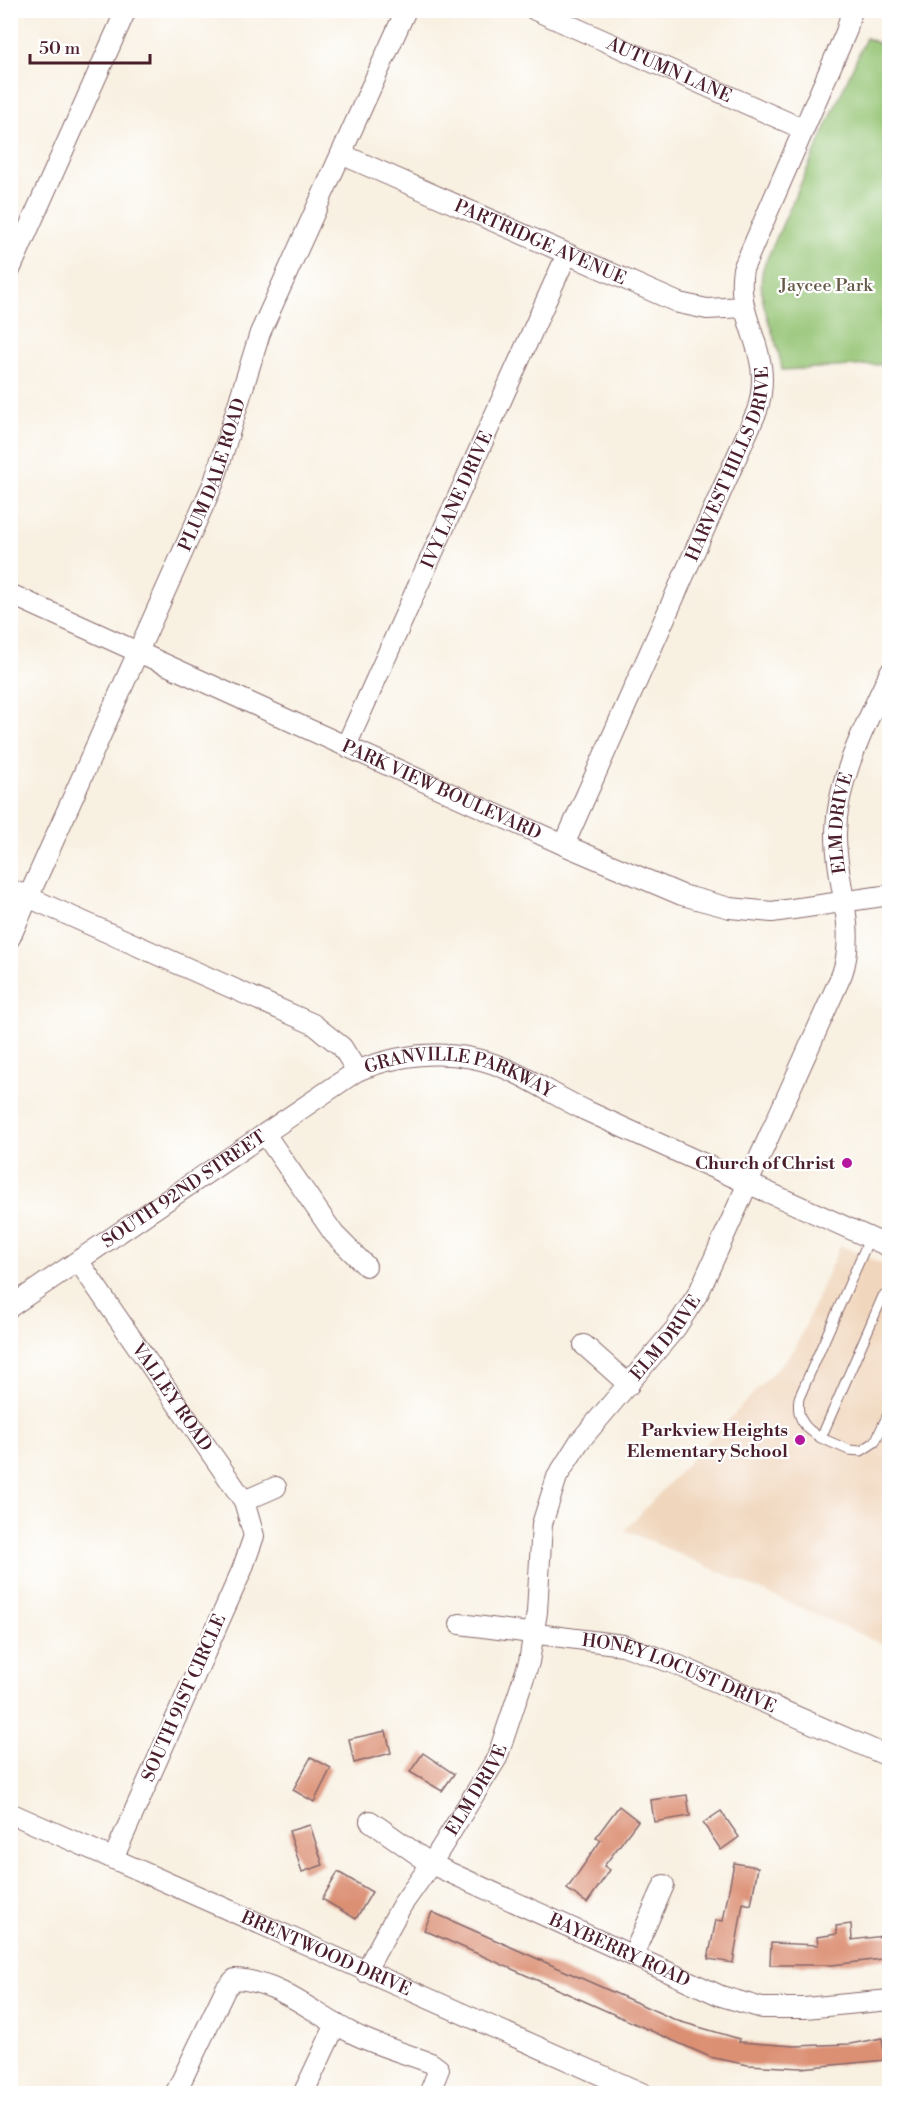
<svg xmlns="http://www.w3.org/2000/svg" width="900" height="2104" font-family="'Libre Bodoni',serif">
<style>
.built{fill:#f0d6bc}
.green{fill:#95c474;stroke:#707250;stroke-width:1.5}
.building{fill:#db8f73}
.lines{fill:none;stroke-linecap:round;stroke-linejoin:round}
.service-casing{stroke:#87686b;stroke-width:11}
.minor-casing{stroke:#87686b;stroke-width:22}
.service{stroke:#fff;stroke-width:9}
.minor{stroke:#fff;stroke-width:20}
.poi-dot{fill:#b5179e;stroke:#fff;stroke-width:2}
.labels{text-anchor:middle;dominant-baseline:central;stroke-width:4.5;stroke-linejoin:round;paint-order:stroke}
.street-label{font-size:18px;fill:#4a1f2b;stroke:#fff}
.park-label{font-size:18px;fill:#645945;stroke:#fff}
.poi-label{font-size:18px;font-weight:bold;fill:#4a1f2b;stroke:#fff;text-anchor:end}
</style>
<rect width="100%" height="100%" fill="#fff"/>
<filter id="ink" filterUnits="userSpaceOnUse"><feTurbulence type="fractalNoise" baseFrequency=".0167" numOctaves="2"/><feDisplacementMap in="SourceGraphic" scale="12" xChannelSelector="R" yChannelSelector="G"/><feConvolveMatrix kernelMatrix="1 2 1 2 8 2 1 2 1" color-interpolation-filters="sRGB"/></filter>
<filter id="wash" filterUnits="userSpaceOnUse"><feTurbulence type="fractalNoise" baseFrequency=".008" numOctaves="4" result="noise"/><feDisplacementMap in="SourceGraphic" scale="24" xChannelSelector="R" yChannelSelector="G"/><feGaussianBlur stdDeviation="1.35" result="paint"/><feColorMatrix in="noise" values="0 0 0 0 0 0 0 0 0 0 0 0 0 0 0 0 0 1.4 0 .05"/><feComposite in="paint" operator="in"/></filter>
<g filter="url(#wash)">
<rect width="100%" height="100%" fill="#f8f0e1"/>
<path class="built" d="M 840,1245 L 889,1267 L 889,1647 L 625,1530 L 795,1349 Z"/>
<path class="green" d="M 866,38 L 889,48 L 889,364 L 782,370 C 778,334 755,305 763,268 Z"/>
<g id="blocks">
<g class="building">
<path d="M 386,1731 L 391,1753 L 354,1763 L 349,1739 Z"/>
<path d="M 423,1753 L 454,1774 L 442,1791 L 410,1772 Z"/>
<path d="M 311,1757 L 331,1768 L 314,1802 L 293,1790 Z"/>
<path d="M 687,1795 L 690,1816 L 654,1822 L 651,1800 Z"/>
<path d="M 619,1806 L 638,1821 L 604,1866 L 610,1870 L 587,1903 L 567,1889 L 601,1840 L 596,1837 Z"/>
<path d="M 721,1811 L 739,1837 L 721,1850 L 703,1823 Z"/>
<path d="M 310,1825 L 323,1865 L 302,1872 L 289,1831 Z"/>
<path d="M 734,1863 L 758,1867 L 751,1905 L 743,1903 L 733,1963 L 708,1959 L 716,1920 L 723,1921 Z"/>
<path d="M 338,1872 L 372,1892 L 356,1919 L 322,1899 Z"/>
<path d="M 432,1912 L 678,2021 L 740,2039 L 739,2042 L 794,2046 L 850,2044 L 882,2038 L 885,2060 L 801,2068 L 748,2065 L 710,2057 L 424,1930 Z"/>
<path d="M 851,1924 L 852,1940 L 890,1935 L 890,1958 L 832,1965 L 770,1965 L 771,1943 L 818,1945 L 817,1937 L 837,1934 L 836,1926 Z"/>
</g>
</g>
</g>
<g filter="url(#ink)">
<use href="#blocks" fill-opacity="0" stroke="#87686b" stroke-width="1.5"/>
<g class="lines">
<g class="service-casing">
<g id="service">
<path d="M 890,1299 L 883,1296 L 821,1438 L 849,1450 L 861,1451 L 875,1442 L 890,1410"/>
<path d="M 821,1438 C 804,1428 796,1418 799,1398 L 870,1237"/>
</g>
</g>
<g class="minor-casing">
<g id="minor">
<path id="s1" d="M 535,10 L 803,129"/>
<path id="s2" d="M 341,154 L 679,303 L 707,309 L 744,307"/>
<path d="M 10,270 L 126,10"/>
<path id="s3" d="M 10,594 L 564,845 L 682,895 L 730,908 L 772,912 L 890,895"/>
<path id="s4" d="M 346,746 L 567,254"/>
<path id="s5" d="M 564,845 L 757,411 C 776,350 734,323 743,269 L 846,32 L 852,10"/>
<path id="s6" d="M 10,889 L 313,1024 L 342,1047 L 357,1071 C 394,1056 432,1050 472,1058 C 514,1066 548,1093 587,1111 C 687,1157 789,1201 890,1247"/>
<path id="s7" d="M 10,938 L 214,482 L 260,333 L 406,10"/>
<path d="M 265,1134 L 334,1234 L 366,1266"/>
<path id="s8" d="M 79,1262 L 244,1501 L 254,1536 L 242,1570 L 113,1859"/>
<path id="s9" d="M 10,1307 L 357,1071"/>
<path d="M 584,1345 L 629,1385"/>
<path d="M 244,1501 L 276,1487"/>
<path id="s10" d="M 460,1624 L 623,1645 L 675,1664 L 890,1757"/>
<path id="s11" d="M 10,1813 L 644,2094"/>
<path id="s12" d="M 370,1821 L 431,1864 L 721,1996 L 762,2008 L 805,2008 L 890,2000"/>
<path d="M 633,1955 L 664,1885"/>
<path id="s13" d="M 365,1972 L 402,1905 L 431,1864 L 497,1758 L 529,1662 L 537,1612 L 542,1524 L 557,1477 L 579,1442 L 675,1329 L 699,1292 L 842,974 C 858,929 835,880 836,833 C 837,776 867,723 890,672"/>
<path d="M 175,2094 L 226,1988 L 235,1979 C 280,1981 315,2015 352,2033 C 377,2046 405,2053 431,2063 L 439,2069 L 429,2094"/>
<path d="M 303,2094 L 336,2024"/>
</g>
</g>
<use href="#service" class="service"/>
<use href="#minor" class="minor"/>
</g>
</g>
<g class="poi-dot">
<circle cx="847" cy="1163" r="6"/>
<circle cx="800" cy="1440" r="6"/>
</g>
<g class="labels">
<g class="street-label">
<text stroke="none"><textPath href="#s1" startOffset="147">AUTUMN LANE</textPath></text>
<text stroke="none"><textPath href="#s2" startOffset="218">PARTRIDGE AVENUE</textPath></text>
<text stroke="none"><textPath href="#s5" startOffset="416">HARVEST HILLS DRIVE</textPath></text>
<text stroke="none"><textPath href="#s7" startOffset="506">PLUM DALE ROAD</textPath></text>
<text stroke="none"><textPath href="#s4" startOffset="270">IVY LANE DRIVE</textPath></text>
<text stroke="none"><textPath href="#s3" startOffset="474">PARK VIEW BOULEVARD</textPath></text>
<text stroke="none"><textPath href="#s13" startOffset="1276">ELM DRIVE</textPath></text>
<text stroke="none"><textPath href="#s6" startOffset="504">GRANVILLE PARKWAY</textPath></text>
<text stroke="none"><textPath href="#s9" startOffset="210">SOUTH 92ND STREET</textPath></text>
<text stroke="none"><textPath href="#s13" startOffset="718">ELM DRIVE</textPath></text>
<text stroke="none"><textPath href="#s8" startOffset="164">VALLEY ROAD</textPath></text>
<text stroke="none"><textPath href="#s10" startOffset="226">HONEY LOCUST DRIVE</textPath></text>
<text transform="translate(184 1698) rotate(-66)">SOUTH 91ST CIRCLE</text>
<text stroke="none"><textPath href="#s13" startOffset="214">ELM DRIVE</textPath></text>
<text stroke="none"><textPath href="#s12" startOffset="282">BAYBERRY ROAD</textPath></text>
<text stroke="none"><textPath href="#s11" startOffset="346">BRENTWOOD DRIVE</textPath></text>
</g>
<g class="park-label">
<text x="826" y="285">Jaycee Park</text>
</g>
<g class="poi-label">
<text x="835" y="1163">Church of Christ</text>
<text x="788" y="1430">Parkview Heights<tspan x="788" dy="21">Elementary School</tspan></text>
</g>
</g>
<rect width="900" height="2104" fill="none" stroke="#fff" stroke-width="36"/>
<path d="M30 54v9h120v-9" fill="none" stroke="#4a1f2b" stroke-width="3"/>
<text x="39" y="54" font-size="18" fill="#4a1f2b" stroke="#ffffff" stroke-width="4.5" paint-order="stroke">50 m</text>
</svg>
